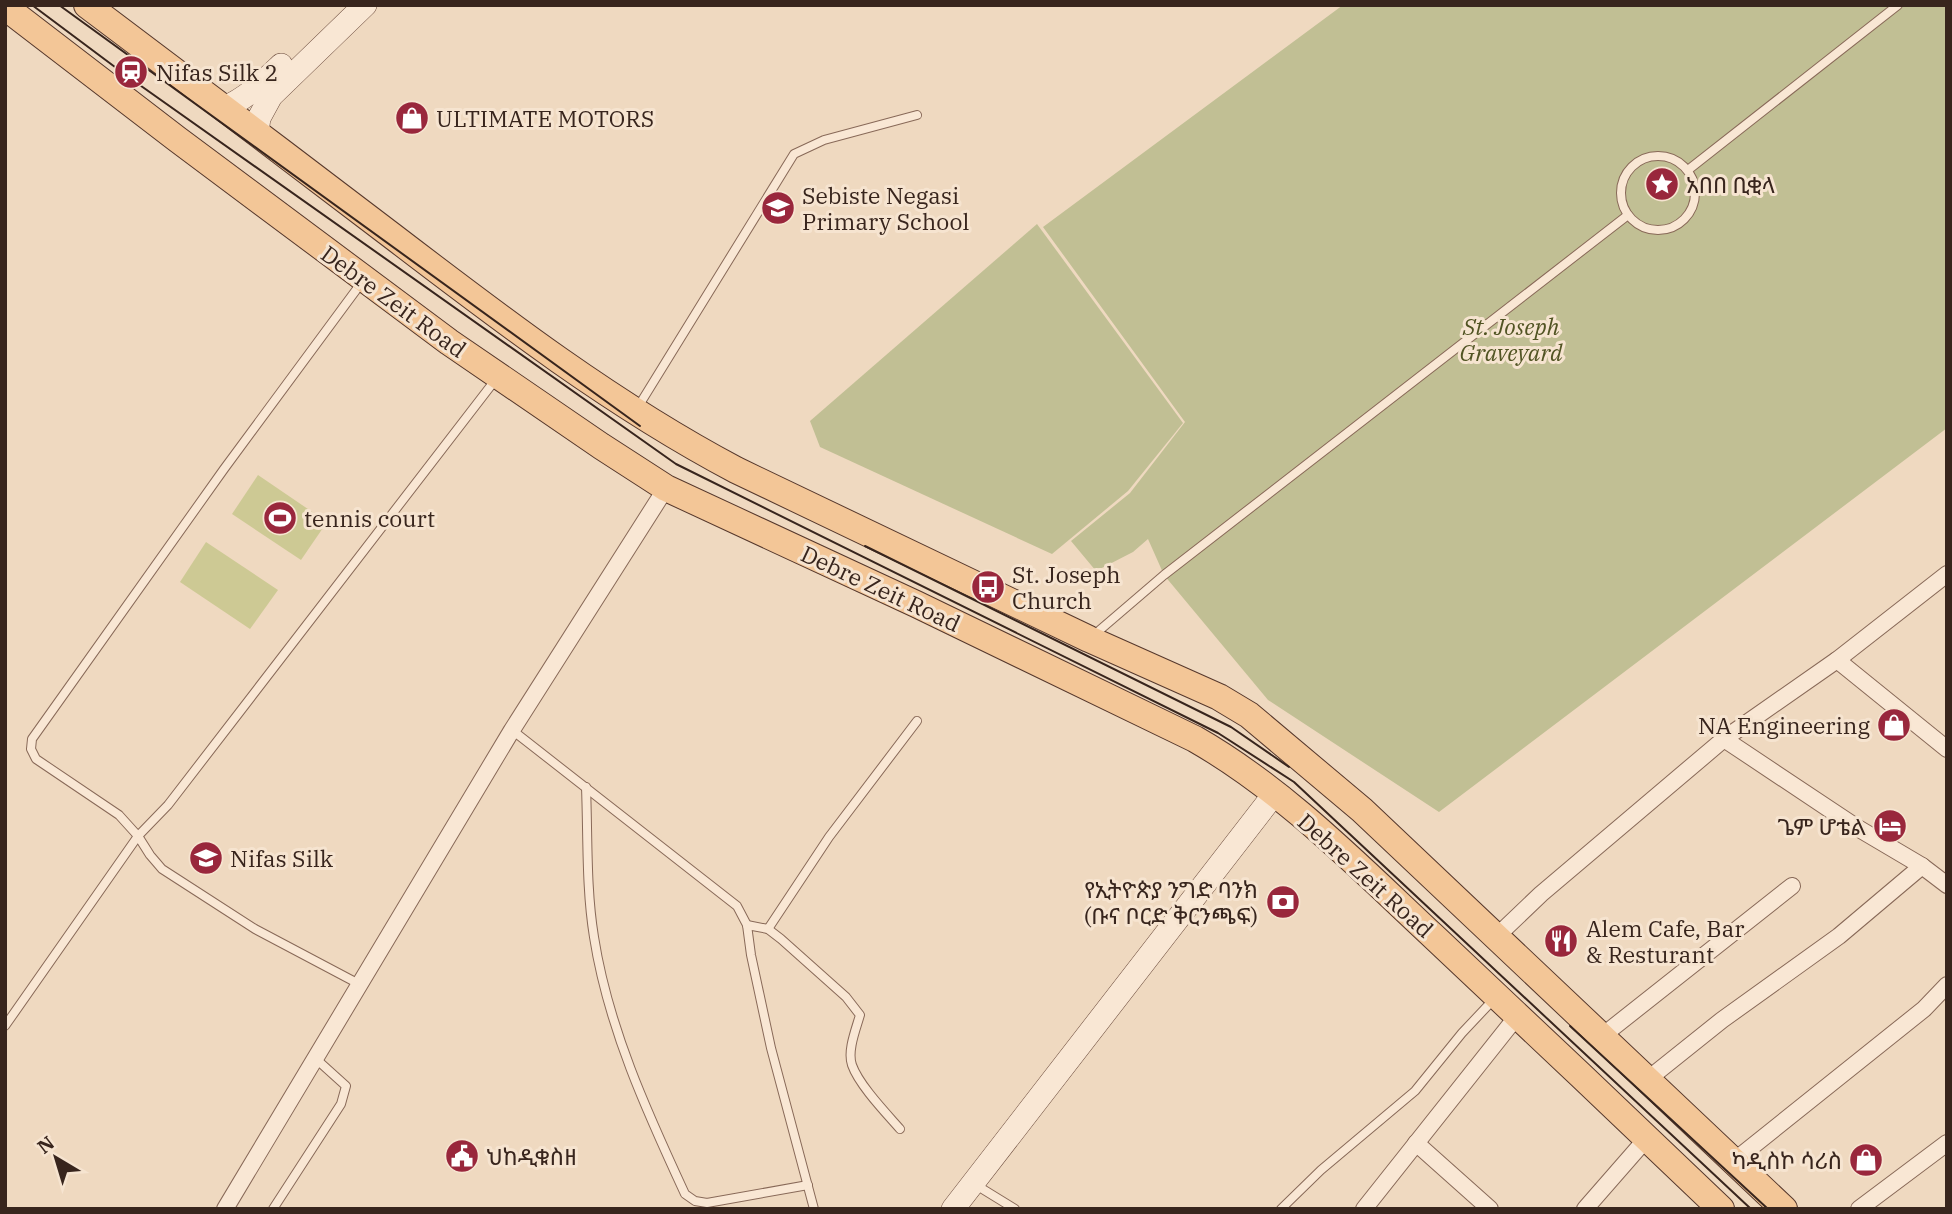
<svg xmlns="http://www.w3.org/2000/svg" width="1952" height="1214" font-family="'IBM Plex Serif','Noto Sans Ethiopic',serif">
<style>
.green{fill:#cdc994}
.cemetery{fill:#c1bf94}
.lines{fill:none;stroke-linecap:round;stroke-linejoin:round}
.lane-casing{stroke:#886958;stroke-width:10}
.street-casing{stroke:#886958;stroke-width:18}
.secondary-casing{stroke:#6a4a3b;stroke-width:24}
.primary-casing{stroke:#56382c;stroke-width:28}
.lane{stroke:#f9e7d4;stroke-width:8}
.street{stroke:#f9e7d4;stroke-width:16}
.secondary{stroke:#f9e7d4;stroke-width:23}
.primary{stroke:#f3c697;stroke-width:26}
.tram{stroke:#38251d;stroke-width:2}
.labels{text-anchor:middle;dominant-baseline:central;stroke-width:6;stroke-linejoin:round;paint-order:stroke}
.poi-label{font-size:23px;fill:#38251d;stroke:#f6e4d0;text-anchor:start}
.street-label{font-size:23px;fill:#38251d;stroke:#f6e4d0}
.park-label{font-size:23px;font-style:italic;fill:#515423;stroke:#f6e4d0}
</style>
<rect width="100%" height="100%" fill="#efd9c0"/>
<g class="green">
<path d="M 258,475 L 327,522 L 301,560 L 232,514 Z"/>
<path d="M 206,542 L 278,590 L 250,629 L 180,582 Z"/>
</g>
<g class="cemetery">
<path d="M 1343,5 L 1947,5 L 1947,428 L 1439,812 L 1268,700 L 1164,575 L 1148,539 L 1133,552 L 1096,571 L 1071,541 L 1130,493 L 1185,422 L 1043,227 Z"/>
<path d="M 1037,224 L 1183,423 L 1128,491 L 1052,554 L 820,447 L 810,421 Z"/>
</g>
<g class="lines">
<g class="lane-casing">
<g id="lane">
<circle cx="1658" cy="193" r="37"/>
<path d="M 1688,170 L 1898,5"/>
<path d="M 638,407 L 794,154 L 824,140 L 917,115"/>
<path d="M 1094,635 L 1164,575 L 1628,215"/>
<path d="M 512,730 L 737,906 L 747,925 L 751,955 L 771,1048 L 814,1209"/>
<path d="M 586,787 C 588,837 586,888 594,937 C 608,1027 647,1112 685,1194 L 695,1201 L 707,1203 L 808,1185"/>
<path d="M 747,925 L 768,929 L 781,939 L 846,997 L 860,1015 C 856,1029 847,1051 852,1065 C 859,1085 886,1113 900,1129"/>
<path d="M 768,929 L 829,837 L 917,721"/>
<path d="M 359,984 L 255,929 L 162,869 L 150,855 L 138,836 L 119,815 L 36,759 L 31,749 L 32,739 L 224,469 L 362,282"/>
<path d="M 5,1026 L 138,836 L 168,805 L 496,379"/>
<path d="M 976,1185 L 1015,1209"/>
<path d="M 273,1209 L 341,1104 L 346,1086 L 315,1058"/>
<path d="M 1281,1209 L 1321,1170 L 1415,1091 L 1462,1033 L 1495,998"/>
</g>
</g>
<g class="street-casing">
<g id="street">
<path d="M 1837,660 L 1947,749"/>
<path d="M 1724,739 L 1856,827 L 1922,866 L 1947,885"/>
<path d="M 1497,936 L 1541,894 L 1724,739 L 1837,660 L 1947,574"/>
<path d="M 1601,1037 L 1792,886"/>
<path d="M 1647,1080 L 1722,1020 L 1839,936 L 1922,866"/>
<path d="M 1416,1143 L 1490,1209"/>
<path d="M 1734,1161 L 1924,1009 L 1947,985"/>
<path d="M 225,1209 L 512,730 L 666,488"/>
<path d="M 1364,1209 L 1518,1015"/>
<path d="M 1585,1209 L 1647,1138"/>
<path d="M 1859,1209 L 1947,1143"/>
</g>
</g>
<g class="secondary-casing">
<g id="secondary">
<path d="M 224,108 C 247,98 263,82 281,65"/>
<path d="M 257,132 L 259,118 L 271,96 L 365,5"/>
<path d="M 953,1209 L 1275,793"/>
</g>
</g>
<g class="primary-casing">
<g id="primary">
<path d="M 87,5 C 188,81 290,158 391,235 C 502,320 613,405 736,470 L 1089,639 L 1219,697 L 1249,715 L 1362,810 L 1784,1209"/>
<path d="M 5,7 L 177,139 L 449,342 L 601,446 L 666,488 L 916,604 L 1195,739 C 1284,790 1357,865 1432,935 C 1529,1026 1625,1117 1721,1209"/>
</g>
</g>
<use href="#lane" class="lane"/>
<use href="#street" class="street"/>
<use href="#secondary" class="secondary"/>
<use href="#primary" class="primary"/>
<g class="tram">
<path d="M 32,5 L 127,76 L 676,464 L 1218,733 L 1294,782 L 1751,1209"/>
<path d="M 59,5 L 640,426"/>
<path d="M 865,546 L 1231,727 L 1289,767"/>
<path d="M 1570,1026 L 1768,1209"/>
</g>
</g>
<defs>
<g id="station-disc" transform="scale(1.75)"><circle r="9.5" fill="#99273c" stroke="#f6e4d0"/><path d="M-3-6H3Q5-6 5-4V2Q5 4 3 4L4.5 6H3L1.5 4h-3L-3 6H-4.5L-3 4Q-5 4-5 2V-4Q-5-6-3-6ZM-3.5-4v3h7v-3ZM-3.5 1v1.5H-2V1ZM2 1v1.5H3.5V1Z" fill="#fff"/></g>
<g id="shop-disc" transform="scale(1.75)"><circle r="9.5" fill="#99273c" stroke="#f6e4d0"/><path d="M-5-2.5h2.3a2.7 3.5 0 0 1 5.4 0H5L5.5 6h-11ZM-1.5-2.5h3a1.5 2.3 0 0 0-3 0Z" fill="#fff"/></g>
<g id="sight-disc" transform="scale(1.75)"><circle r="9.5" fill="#99273c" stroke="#f6e4d0"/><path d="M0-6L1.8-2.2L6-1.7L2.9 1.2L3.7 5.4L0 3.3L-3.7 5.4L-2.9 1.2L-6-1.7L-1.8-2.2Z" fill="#fff"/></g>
<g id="school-disc" transform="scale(1.75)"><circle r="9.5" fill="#99273c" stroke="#f6e4d0"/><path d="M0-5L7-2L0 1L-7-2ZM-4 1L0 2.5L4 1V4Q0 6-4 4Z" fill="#fff"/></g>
<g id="stadium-disc" transform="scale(1.75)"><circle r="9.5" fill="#99273c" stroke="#f6e4d0"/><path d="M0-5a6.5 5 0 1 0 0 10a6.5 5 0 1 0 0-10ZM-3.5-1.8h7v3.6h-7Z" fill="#fff"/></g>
<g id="bus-disc" transform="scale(1.75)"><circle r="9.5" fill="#99273c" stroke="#f6e4d0"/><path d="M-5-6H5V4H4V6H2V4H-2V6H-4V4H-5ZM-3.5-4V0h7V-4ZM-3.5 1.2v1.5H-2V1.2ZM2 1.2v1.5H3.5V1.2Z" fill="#fff"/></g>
<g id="hotel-disc" transform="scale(1.75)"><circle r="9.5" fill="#99273c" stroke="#f6e4d0"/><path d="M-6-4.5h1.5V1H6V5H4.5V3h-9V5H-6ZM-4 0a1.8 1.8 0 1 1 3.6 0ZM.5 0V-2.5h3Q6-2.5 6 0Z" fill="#fff"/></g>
<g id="university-disc" transform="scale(1.75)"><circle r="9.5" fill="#99273c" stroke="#f6e4d0"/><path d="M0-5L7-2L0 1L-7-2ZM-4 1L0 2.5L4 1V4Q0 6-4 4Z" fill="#fff"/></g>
<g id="bank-disc" transform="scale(1.75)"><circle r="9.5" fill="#99273c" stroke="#f6e4d0"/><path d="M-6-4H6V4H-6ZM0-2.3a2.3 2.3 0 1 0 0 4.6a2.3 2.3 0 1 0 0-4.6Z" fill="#fff"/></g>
<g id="restaurant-disc" transform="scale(1.75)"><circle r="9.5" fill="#99273c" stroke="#f6e4d0"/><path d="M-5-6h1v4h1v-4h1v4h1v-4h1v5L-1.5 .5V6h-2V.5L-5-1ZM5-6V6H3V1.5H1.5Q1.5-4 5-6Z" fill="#fff"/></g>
<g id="civic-disc" transform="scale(1.75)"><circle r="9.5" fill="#99273c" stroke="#f6e4d0"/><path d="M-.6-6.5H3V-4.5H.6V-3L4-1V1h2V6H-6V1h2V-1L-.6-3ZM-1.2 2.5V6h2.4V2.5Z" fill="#fff"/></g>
</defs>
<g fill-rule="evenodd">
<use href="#station-disc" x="131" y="72"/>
<use href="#shop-disc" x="412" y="118"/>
<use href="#sight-disc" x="1662" y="184"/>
<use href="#school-disc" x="778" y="208"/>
<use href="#stadium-disc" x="280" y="518"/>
<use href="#bus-disc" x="988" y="587"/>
<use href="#shop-disc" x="1894" y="725"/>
<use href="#hotel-disc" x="1890" y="826"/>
<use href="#university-disc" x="206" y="858"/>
<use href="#bank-disc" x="1283" y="902"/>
<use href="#restaurant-disc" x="1561" y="941"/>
<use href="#civic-disc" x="462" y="1156"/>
<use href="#shop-disc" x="1866" y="1160"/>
</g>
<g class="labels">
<g class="poi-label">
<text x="156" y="72">Nifas Silk 2</text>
<text x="436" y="118">ULTIMATE MOTORS</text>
<text x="1686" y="184">አበበ ቢቂላ</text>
<text x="802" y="195">Sebiste Negasi<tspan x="802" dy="26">Primary School</tspan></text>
<text x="304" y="518">tennis court</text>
<text x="1012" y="574">St. Joseph<tspan x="1012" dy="26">Church</tspan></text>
<text x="1870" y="725" text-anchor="end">NA Engineering</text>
<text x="1866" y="826" text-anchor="end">ጌም ሆቴል</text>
<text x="230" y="858">Nifas Silk</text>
<text x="1258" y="889" text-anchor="end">የኢትዮጵያ ንግድ ባንክ<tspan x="1258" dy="26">(ቡና ቦርድ ቅርንጫፍ)</tspan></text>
<text x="1586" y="928">Alem Cafe, Bar<tspan x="1586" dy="26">&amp; Resturant</tspan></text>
<text x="486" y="1156">ህከዲቁስዘ</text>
<text x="1842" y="1160" text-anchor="end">ካዲስኮ ሳሪስ</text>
</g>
<g class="street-label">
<text transform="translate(394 301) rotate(36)">Debre Zeit Road</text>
<text transform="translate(881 588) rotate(25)">Debre Zeit Road</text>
<text transform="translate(1366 875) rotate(42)">Debre Zeit Road</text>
</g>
<g class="park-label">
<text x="1511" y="326">St. Joseph<tspan x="1511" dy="26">Graveyard</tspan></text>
</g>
</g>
<rect width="1952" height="1214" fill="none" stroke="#38251d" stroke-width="14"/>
<g transform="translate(56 1158) rotate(322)" stroke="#f6e4d0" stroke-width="5" paint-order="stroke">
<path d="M0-5L12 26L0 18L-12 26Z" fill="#38251d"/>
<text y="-10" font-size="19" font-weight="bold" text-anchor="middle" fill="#38251d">N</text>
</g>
</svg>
